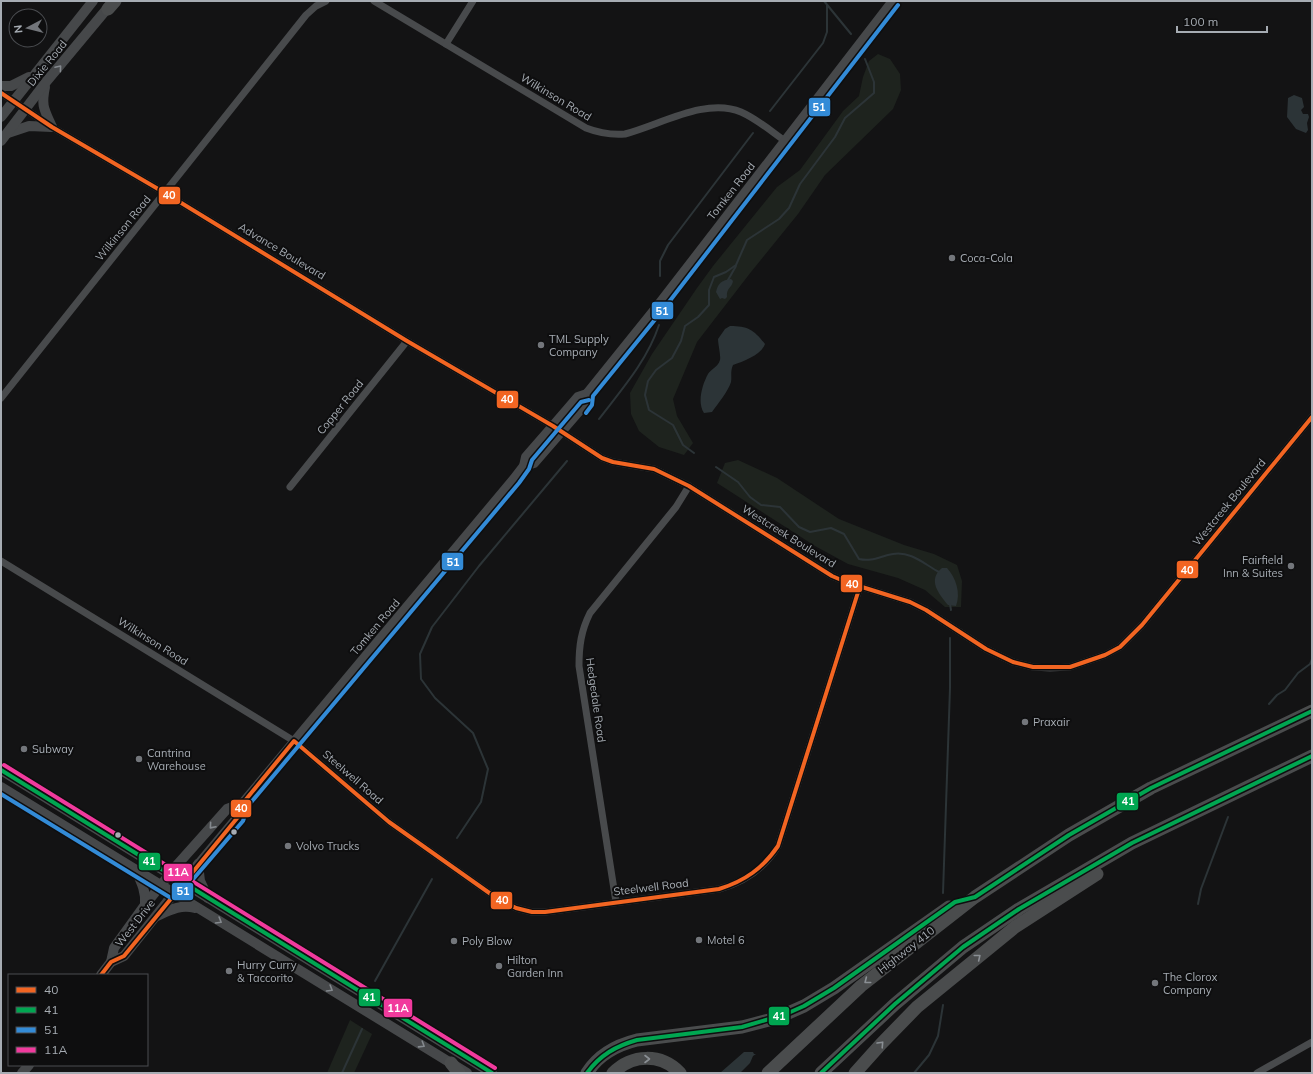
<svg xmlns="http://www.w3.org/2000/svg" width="1313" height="1074" font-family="Mulish,sans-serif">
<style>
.green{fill:#1e231e}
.water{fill:#2c3437}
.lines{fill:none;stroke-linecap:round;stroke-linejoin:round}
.stream{stroke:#2c3437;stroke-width:2}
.street{stroke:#484a4c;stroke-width:7}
.secondary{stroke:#46484a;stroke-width:10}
.highway{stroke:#4a4c4d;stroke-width:13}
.bus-1-casing{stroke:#0e0e0f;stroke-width:7}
.bus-2-casing{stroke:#0e0e0f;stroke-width:7}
.bus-3-casing{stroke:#0e0e0f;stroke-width:7}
.bus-4-casing{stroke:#0e0e0f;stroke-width:7}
.bus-1{stroke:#f26522;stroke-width:4}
.bus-2{stroke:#00a651;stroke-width:4}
.bus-3{stroke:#338bd7;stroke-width:4}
.bus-4{stroke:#f13a9d;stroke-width:4}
.oneway{stroke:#84898e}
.oneway2{stroke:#8a8f94}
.poi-dot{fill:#73767b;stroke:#0e0e0f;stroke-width:1.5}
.bus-dot{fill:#a6acb3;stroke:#0e0e0f;stroke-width:1.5}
.labels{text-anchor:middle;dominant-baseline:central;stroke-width:4;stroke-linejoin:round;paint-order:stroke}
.street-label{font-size:11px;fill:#a6acb3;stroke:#0e0e0f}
.poi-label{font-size:11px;fill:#a6acb3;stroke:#0e0e0f;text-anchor:start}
.line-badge{stroke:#0e0e0f;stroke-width:1.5}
.badge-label{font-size:11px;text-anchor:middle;font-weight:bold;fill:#fff}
</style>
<rect width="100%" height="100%" fill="#131314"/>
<g class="green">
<path d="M 878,54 L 890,59 L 900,74 L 901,90 L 893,109 L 825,175 L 798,214 L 751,272 L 697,342 L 673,399 L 677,416 L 693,443 L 684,455 L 659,447 L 639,431 L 631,414 L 630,393 L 652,354 L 697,288 L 713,266 L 777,187 L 800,170 L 843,111 L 859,96 L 863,77 L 869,61 Z"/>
<path d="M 738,460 L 777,478 L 839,519 L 904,545 L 934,554 L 957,565 L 962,581 L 961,607 L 945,607 L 925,590 L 898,578 L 848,564 L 815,546 L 717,483 L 725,463 Z"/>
<path d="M 350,1020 L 372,1034 L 354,1073 L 327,1073 Z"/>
</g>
<g class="water">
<path d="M 1294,95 L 1302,98 L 1304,107 L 1301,110 L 1303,114 L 1308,114 L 1309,117 L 1307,123 L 1308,130 L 1306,133 L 1296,129 L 1287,117 L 1288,98 Z"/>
<path d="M 731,279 L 733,281 C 732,288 726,288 727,297 L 725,299 L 722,298 L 720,299 L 716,292 C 718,283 722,280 731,279 Z"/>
<path d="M 730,326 C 748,326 754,330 765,344 C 761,355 744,361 733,365 C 730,372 732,376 731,382 C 729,390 717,405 712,412 L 704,413 C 697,403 702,385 708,374 C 711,369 718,367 720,360 C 721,356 718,344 718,339 L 725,329 Z"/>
<path d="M 942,568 L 947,568 C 956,578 961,593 956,606 L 948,605 C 939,594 927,580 942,568 Z"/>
<path d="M 744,1052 L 753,1052 L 754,1054 L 756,1054 L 753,1056 L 750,1063 L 740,1073 L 720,1073 Z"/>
</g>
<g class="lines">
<g class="stream">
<path d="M 824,1 L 851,34"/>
<path d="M 770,111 L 823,43 L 827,32 L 827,5"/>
<path d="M 660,276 L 660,261 L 668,245 L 753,133"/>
<path d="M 728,280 L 736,266"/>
<path d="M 599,419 C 622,389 647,361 659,325"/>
<path d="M 694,453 L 683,445 L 673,425 L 649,410 L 645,395 L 648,381 L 656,370 L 672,358 L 681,341 L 685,326 L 698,317 L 709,305 L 709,290 L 714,277 L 726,272 L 736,265 L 747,240 L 779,219 L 789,208 L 800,184 L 835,137 L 845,118 L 874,93 L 874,82 L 865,59"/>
<path d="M 716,467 L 738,482 L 750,497 L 761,505 L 780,507 L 799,527 L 810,532 L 831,528 L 844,534 L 859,559 C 873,562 880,556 893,554 C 911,551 924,564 939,572"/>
<path d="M 950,604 L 951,610"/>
<path d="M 1269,704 L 1277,695 L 1285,690 L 1298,673 L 1310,664 L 1312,659"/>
<path d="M 457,838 L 481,802 L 488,769 L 473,733 L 435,698 L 421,679 L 420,654 L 432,627 L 479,566 L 567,461"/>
<path d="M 943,893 L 950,688 L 950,638"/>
<path d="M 1198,904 L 1201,889 L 1228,817"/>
<path d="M 375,981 L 432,879"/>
<path d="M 342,1073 L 362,1029"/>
<path d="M 914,1073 L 929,1055 L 938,1036 L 943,1005"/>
</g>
<g class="street">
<path d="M 374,1 L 586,128 C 599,133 612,135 625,134 C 660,125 706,97 741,112 C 757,119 771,131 785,141"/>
<path d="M 446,44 L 473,1"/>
<path d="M 1,93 L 52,127 L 165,193 L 407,341 L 553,426 L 602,458 L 613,462 L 654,469 L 689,486 L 832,576 L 846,582 L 910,602 L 926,610 L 986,649 L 1013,662 L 1033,667 L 1050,668 L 1070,667 L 1105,655 L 1120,647 L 1142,625 L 1312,417"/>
<path d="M 1,398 L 306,15 L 316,6 L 326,1"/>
<path d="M 290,487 L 407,341"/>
<path d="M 1,561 L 294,741 L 389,822 L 495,897 L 516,908 L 532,912 L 545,912 L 719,889 C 745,882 764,869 778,846 L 860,586"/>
<path d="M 616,902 L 579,666 C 579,646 581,631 590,613 L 676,507 L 689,486"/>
<path d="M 1257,1073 L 1312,1042"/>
</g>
<g class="secondary">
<path d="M 1,86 L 11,86 L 29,77"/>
<path d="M 45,87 C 41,106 44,109 52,127"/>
<path d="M 1,117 L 93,1"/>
<path d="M 8,133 L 29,126 L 52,127"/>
<path d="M 1,141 L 46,82 L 111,4"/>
<path d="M 524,466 L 534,463 L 586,403 L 587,394 L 657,307 L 893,1"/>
<path d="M 1,770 L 492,1073"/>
<path d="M 1,787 L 467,1073"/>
<path d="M 198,864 L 200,881 L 208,898"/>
<path d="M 136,871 C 142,883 146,892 145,905"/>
<path d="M 157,916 C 170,910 181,904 195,908"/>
<path d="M 111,962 L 114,948 L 145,905 L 177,865 L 227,809 L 243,803"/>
<path d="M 101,975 L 111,962 L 124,956 L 167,902 L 238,817 L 243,803 L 514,479 L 524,466 L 526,457 L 553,426 L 578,397 L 587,394"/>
<path d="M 22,1073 L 29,1065"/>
</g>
<g class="highway">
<path d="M 108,9 L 115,1"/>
<path d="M 451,1063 L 459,1073"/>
<path d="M 587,1073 C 598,1055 617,1045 637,1040 L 742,1027 L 769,1020 L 786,1014 L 804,1006 L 834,988 L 949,907"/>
<path d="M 613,1073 C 632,1054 661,1053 680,1073"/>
<path d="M 768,1073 L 861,986 L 975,897 L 1069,835 L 1151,788 L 1312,711"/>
<path d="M 821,1073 L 895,1004 L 963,947 L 1019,909 L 1132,843 L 1312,756"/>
<path d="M 855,1073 L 881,1044 L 917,1007 L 1015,927 L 1097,874"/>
</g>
<g class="bus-1-casing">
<g id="bus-1">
<path d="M 1,93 L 52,127 L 165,193 L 407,341 L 553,426 L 602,458 L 613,462 L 654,469 L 689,486 L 832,576 L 846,582 L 910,602 L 926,610 L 986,649 L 1013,662 L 1033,667 L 1070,667 L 1105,655 L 1120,647 L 1142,625 L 1312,417"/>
<path d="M 101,975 L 111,962 L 124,956 L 238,817 L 243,803 L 294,741 L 389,822 L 495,897 L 516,908 L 532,912 L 545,912 L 719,889 C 745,881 763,868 778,846 L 860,586"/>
</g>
</g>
<g class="bus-2-casing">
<g id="bus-2">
<path d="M 1,770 L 492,1073"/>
<path d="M 587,1073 C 600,1055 616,1046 637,1040 L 742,1027 L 786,1014 L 804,1006 L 834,988 L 955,902 L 975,897 L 1069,835 L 1151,788 L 1312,711"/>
<path d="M 821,1073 L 895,1004 L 963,947 L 1019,909 L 1132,843 L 1312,756"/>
</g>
</g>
<g class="bus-3-casing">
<g id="bus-3">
<path d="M 586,413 L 592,405 L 593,396 L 662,311 L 898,5"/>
<path d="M 1,794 L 171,898 L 177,898 L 243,821 L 248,806 L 519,483 L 529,469 L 532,460 L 581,402 L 589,400"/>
</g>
</g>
<g class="bus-4-casing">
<path id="bus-4" d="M 4,765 L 495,1068"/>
</g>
<use href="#bus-1" class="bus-1"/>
<use href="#bus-2" class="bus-2"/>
<use href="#bus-3" class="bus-3"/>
<use href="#bus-4" class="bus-4"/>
</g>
<defs><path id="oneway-chevron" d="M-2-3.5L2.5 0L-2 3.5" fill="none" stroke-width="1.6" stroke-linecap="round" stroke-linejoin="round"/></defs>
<g class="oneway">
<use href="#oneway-chevron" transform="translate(59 68) rotate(-50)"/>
<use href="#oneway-chevron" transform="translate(212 826) rotate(131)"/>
<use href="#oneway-chevron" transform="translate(219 921) rotate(31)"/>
<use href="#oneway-chevron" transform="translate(330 989) rotate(31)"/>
<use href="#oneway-chevron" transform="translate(422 1045) rotate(32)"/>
</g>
<g class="oneway2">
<use href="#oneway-chevron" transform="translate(978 957) rotate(-39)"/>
<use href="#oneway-chevron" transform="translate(867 981) rotate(142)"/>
<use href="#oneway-chevron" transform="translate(881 1044) rotate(-47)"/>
<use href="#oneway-chevron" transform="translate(647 1059)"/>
</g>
<g class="poi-dot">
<circle cx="952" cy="258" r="4"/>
<circle cx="541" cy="345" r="4"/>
<circle cx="1291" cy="566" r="4"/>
<circle cx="1025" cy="722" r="4"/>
<circle cx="24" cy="749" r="4"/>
<circle cx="139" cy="759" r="4"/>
<circle cx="288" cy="846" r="4"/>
<circle cx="699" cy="940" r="4"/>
<circle cx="454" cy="941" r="4"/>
<circle cx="499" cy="966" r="4"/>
<circle cx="229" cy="971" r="4"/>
<circle cx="1155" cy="983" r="4"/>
</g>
<g class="bus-dot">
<circle cx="234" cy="832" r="3.5"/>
<circle cx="118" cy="835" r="3.5"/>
</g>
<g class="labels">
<g class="street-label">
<text transform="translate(47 63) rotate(-51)">Dixie Road</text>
<text transform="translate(556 97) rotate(31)">Wilkinson Road</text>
<text transform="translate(731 191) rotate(-52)">Tomken Road</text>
<text transform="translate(123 228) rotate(-51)">Wilkinson Road</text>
<text transform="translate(282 251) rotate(31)">Advance Boulevard</text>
<text transform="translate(340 407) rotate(-51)">Copper Road</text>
<text transform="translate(1229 502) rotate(-51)">Westcreek Boulevard</text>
<text transform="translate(789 536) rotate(32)">Westcreek Boulevard</text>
<text transform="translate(375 627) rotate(-50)">Tomken Road</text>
<text transform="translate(153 641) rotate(32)">Wilkinson Road</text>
<text transform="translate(596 700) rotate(82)">Hedgedale Road</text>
<text transform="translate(353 777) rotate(41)">Steelwell Road</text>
<text transform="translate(651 887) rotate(-7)">Steelwell Road</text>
<text transform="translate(135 923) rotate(-52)">West Drive</text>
<text transform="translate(906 950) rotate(-38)">Highway 410</text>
</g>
<g class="poi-label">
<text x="960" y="258">Coca-Cola</text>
<text x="549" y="339">TML Supply<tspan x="549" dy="13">Company</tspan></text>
<text x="1283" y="560" text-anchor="end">Fairfield<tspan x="1283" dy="13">Inn &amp; Suites</tspan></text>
<text x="1033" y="722">Praxair</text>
<text x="32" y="749">Subway</text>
<text x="147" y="753">Cantrina<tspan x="147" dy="13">Warehouse</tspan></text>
<text x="296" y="846">Volvo Trucks</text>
<text x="707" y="940">Motel 6</text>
<text x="462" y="941">Poly Blow</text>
<text x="507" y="960">Hilton<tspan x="507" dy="13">Garden Inn</tspan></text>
<text x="237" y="965">Hurry Curry<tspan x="237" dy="13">&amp; Taccorito</tspan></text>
<text x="1163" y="977">The Clorox<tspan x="1163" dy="13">Company</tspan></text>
</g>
</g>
<g class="line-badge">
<rect x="808" y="97" width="23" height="20" rx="4" fill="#338bd7"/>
<rect x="158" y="186" width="23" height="19" rx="4" fill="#f26522"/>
<rect x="651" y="301" width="23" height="19" rx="4" fill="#338bd7"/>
<rect x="496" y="390" width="23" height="19" rx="4" fill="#f26522"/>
<rect x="441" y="552" width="23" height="19" rx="4" fill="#338bd7"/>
<rect x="1176" y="560" width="23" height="19" rx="4" fill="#f26522"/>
<rect x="840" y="574" width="23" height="19" rx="4" fill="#f26522"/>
<rect x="1116" y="792" width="23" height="19" rx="4" fill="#00a651"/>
<rect x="230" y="799" width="22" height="19" rx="4" fill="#f26522"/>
<rect x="138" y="852" width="23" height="19" rx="4" fill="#00a651"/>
<rect x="163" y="863" width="30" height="19" rx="4" fill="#f13a9d"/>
<rect x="171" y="882" width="23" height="19" rx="4" fill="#338bd7"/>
<rect x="490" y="891" width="23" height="19" rx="4" fill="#f26522"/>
<rect x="358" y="988" width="23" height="19" rx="4" fill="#00a651"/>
<rect x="383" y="998" width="30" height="20" rx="4" fill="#f13a9d"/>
<rect x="768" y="1006" width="22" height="20" rx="4" fill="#00a651"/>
</g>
<g class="badge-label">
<text x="819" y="111">51</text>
<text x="169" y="199">40</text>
<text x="662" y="315">51</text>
<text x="507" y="403">40</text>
<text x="453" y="566">51</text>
<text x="1187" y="574">40</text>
<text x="852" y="588">40</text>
<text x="1128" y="805">41</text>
<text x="241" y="812">40</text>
<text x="149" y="865">41</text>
<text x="178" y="876">11A</text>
<text x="183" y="895">51</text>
<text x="502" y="904">40</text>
<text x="369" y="1001">41</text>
<text x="398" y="1012">11A</text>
<text x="779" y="1020">41</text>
</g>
<rect width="1313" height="1074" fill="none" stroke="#a6acb3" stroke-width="4"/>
<rect x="8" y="974" width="140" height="92" fill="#0e0e0f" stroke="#4b4d51"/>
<rect x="16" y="987" width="20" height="6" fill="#f26522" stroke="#4b4d51"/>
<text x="44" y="994" font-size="12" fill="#a6acb3">40</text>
<rect x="16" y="1007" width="20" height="6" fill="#00a651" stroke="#4b4d51"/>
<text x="44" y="1014" font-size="12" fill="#a6acb3">41</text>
<rect x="16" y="1027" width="20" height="6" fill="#338bd7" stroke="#4b4d51"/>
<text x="44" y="1034" font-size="12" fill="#a6acb3">51</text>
<rect x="16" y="1047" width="20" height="6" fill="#f13a9d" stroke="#4b4d51"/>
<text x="44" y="1054" font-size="12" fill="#a6acb3">11A</text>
<g transform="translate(28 28) rotate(263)"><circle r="19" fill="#0e0e0f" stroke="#4b4d51"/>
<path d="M0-3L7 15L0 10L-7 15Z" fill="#73767b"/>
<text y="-6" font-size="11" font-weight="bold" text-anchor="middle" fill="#a6acb3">N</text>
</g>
<path d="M1177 26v6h90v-6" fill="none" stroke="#a6acb3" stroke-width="2"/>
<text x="1183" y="26" font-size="12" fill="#a6acb3" stroke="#0e0e0f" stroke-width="3" paint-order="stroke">100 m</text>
</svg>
